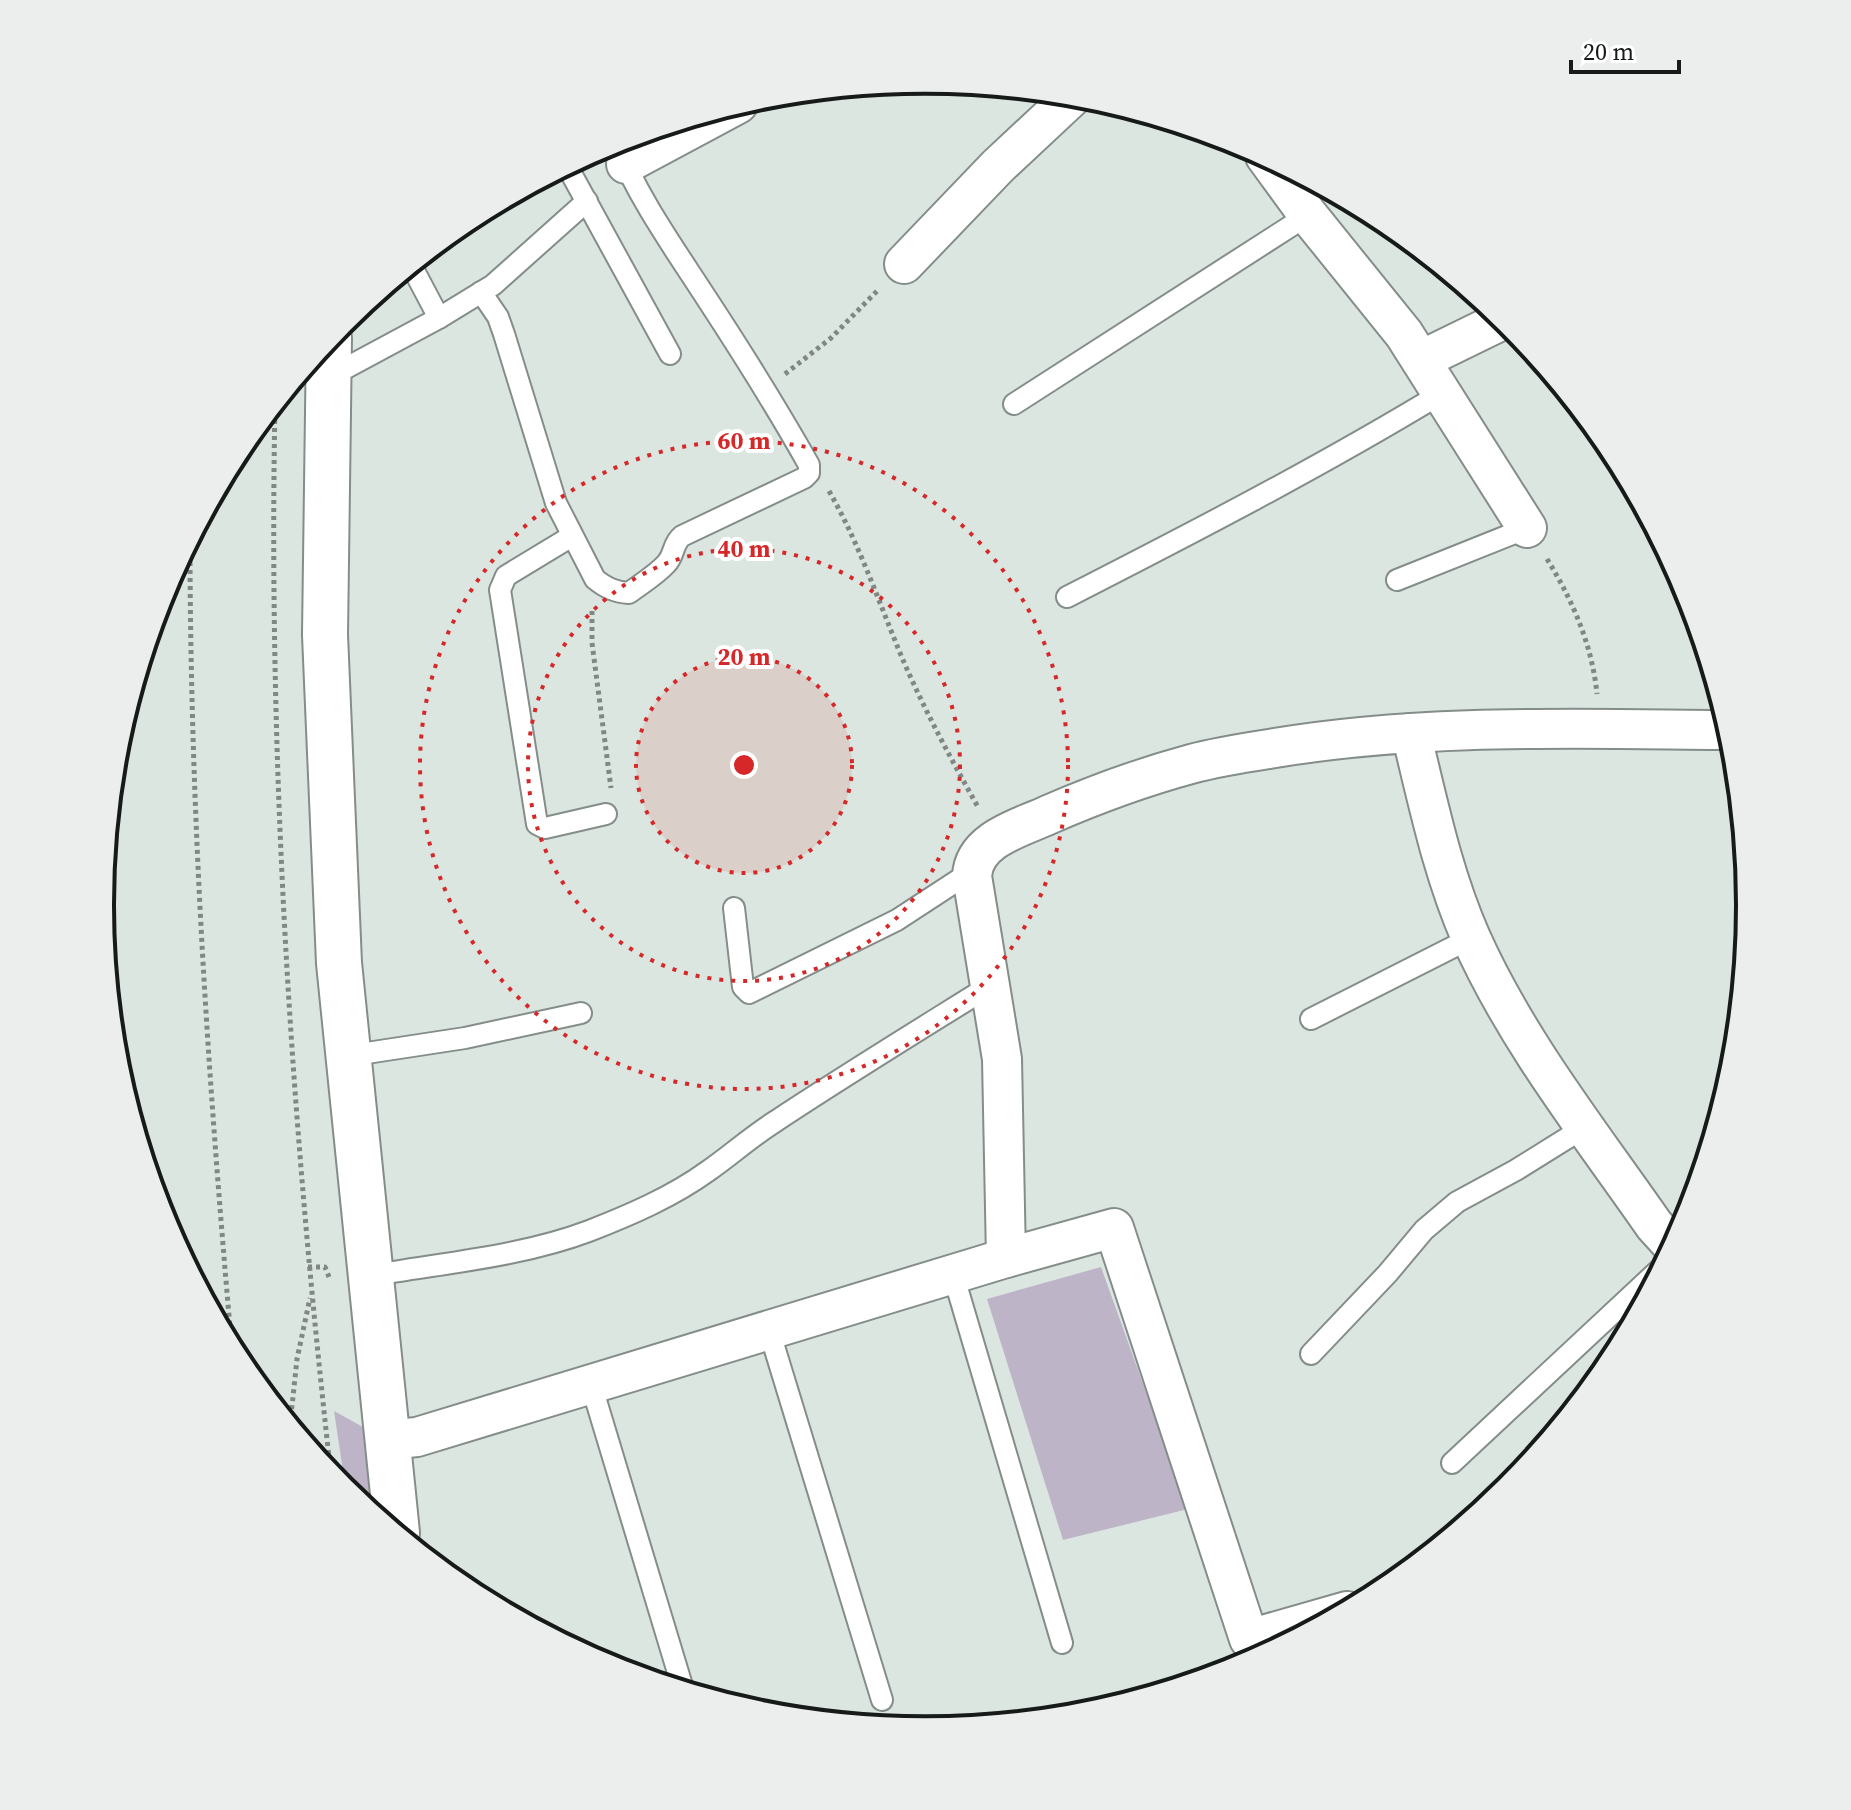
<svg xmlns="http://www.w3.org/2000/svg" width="1851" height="1810" font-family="'Source Serif 4',serif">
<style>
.green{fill:#bdb4c7}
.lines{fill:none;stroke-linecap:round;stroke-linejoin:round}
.lane-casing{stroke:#848d89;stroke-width:24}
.street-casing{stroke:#848d89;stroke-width:42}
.secondary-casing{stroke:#848d89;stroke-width:48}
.path{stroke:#808784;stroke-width:5;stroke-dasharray:4 4;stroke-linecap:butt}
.lane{stroke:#fff;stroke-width:20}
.street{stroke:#fff;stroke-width:38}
.secondary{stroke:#fff;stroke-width:44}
.ring{fill:none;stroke:#d62828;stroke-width:4;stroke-dasharray:4 8}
.rim{fill:none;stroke:#161a18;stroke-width:4}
.centre{fill:#d62828;stroke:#fff;stroke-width:4}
.ring-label{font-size:24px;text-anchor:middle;font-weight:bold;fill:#d62828;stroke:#fff;stroke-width:8;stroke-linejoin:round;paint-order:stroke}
</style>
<rect width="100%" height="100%" fill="#dce6e1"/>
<g class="green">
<path d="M 1101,1267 L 1188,1509 L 1063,1540 L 987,1299 Z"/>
<path d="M 334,1411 L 363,1427 L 376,1516 L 346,1491 Z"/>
</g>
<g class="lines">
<g class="lane-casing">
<g id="lane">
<path d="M 567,166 L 670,354"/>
<path d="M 411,265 L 439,318"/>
<path d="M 481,292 L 498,317 L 504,334 L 556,503 L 595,579 C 606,588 615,592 629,593 C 641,584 656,575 666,564 C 675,555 672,544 682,536 L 804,478 L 809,473 L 809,465 C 777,408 743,354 707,299 C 674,248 638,198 615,141"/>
<path d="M 328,369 L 346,368 L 439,318 L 493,285 L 587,201"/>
<path d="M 1014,404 L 1308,215"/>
<path d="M 572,536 L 506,576 L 500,590 L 537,824 L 545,828 L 606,814"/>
<path d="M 1397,580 L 1527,528"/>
<path d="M 1067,597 C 1194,532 1320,467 1442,393"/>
<path d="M 734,908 L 743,987 L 749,993 L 897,920 L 972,871"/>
<path d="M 1311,1019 L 1471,938"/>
<path d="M 347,1056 L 465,1038 L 581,1013"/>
<path d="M 953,1274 L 1062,1643"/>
<path d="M 370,1276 C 442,1263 520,1257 589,1231 C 630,1215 672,1197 708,1171 C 731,1155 752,1136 776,1121 C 847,1074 919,1030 991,985"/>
<path d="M 769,1330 L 882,1700"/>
<path d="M 1311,1354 L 1388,1273 L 1424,1230 L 1457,1202 L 1516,1170 L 1585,1127"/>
<path d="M 591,1384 L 683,1689"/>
<path d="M 1452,1463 L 1662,1267 L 1671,1244"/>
</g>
</g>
<g class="street-casing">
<g id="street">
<path d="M 1265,156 L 1308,215 L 1404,334 L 1527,528"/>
<path d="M 626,164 L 738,104"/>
<path d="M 904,264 L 998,166 L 1074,95"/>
<path d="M 1421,360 L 1505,319"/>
<path d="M 1411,733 C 1428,802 1442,872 1471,938 C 1517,1041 1590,1133 1654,1225 L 1674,1247"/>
<path d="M 1006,1258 L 1002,1059 L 972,876 C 974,839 1020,828 1048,815 C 1094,795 1143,777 1191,764 C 1217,757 1243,753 1269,749 C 1421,723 1577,729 1730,730"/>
<path d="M 386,1440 L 417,1437 L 1006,1258 L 1114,1228 L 1249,1639 L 1347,1611"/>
</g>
</g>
<g class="secondary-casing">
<path id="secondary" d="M 329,338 L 325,635 L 339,963 L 397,1533"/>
</g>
<g class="path">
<path d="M 785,374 L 831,338 L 878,290"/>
<path d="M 275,404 C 268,762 291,1120 331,1475"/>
<path d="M 829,491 C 860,545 879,603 903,660 C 925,711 951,759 978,807"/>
<path d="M 190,538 C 190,810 208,1079 232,1350"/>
<path d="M 1547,559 C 1573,601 1592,645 1597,694"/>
<path d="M 592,611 L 592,643 L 611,788"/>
<path d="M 308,1267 L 325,1267 L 329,1277"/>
<path d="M 290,1425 L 297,1359 L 310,1298"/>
</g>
<use href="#lane" class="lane"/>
<use href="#street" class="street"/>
<use href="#secondary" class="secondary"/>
</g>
<circle cx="744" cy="765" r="108" fill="#d62828" fill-opacity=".12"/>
<g class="ring">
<circle cx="744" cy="765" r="108"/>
<circle cx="744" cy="765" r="216"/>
<circle cx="744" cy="765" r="324"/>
</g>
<path d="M0 0H1851V1810H0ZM114 905a811 811 0 1 1 1622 0a811 811 0 1 1-1622 0Z" fill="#eceded" fill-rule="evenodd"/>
<path class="rim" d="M114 905a811 811 0 1 1 1622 0a811 811 0 1 1-1622 0Z"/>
<circle cx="744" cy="765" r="12" class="centre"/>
<g class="ring-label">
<text x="744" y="449">60 m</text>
<text x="744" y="557">40 m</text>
<text x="744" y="665">20 m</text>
</g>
<path d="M1571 60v12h108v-12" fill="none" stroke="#161a18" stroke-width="4"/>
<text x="1583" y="60" font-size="24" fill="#161a18" stroke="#ffffff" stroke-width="6" paint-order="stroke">20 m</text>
</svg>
